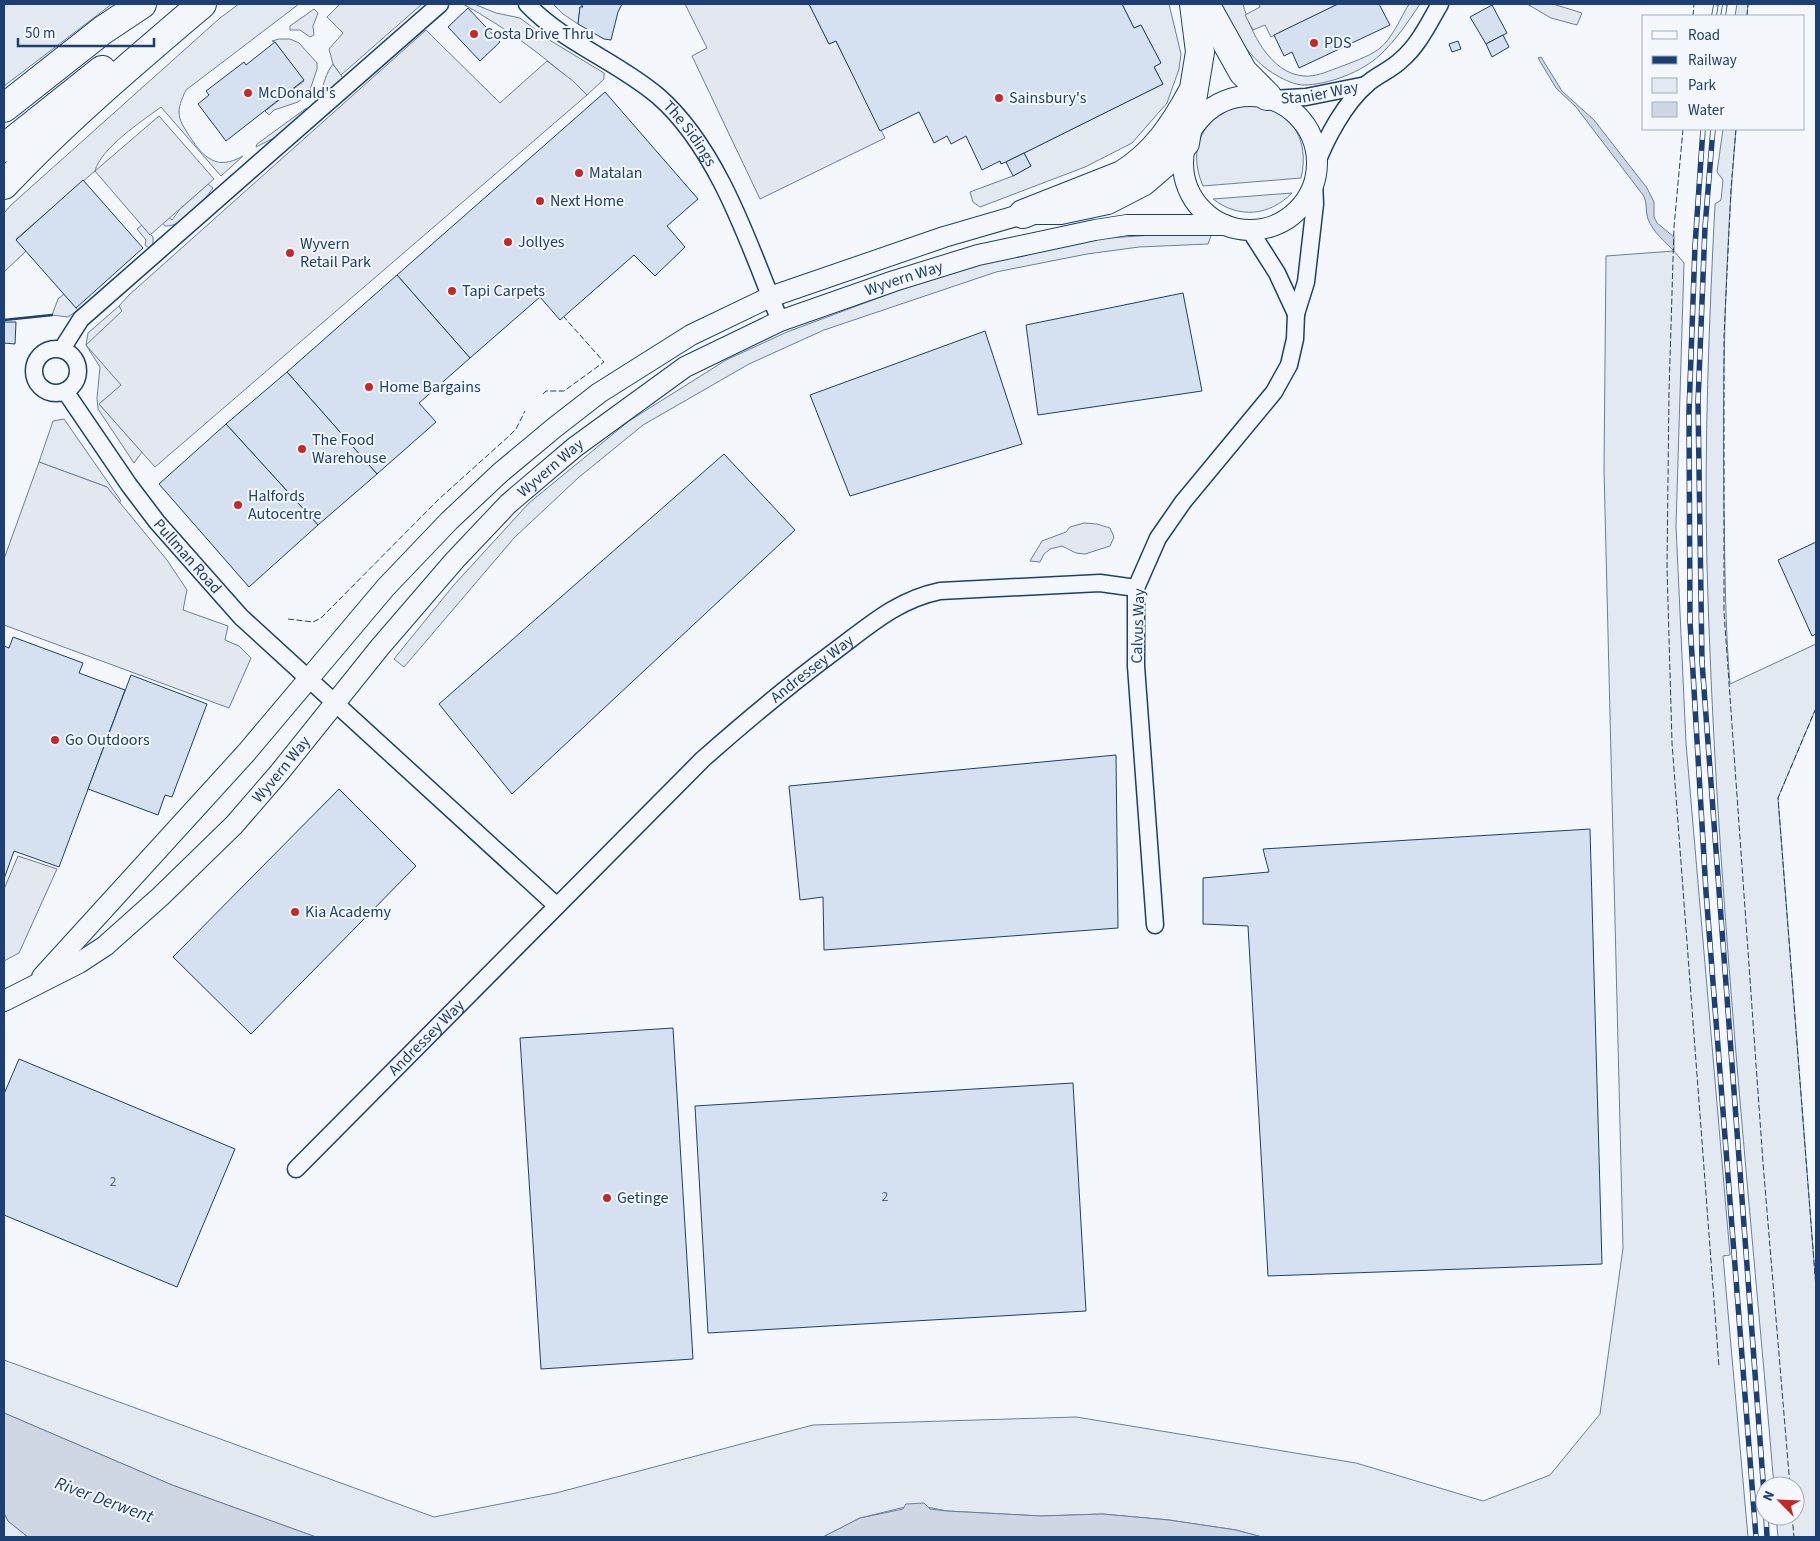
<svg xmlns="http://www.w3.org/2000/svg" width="1820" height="1541" font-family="'Source Sans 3',sans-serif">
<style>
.green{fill:#e3e9f0;stroke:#687fa3}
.parking{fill:#e3e8f0;stroke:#687fa3}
.water{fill:#cfd7e4;stroke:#687fa3}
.building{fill:#d5e0f0;stroke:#1d3f73}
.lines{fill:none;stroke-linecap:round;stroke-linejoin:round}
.minor-casing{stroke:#1d3f73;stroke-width:19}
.tertiary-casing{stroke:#1d3f73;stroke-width:22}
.trunk-casing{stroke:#1d3f73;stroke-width:30}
.minor{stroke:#f4f7fb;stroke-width:16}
.tertiary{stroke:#f4f7fb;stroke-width:20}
.trunk{stroke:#f4f7fb;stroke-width:28}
.rail-casing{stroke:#1d3f73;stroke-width:5.5}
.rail{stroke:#f4f7fb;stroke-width:4;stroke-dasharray:11;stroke-linecap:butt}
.fence{stroke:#1d3f73;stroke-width:1;stroke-dasharray:6 2.5;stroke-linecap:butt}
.wall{stroke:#1d3f73;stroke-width:2.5}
.poi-dot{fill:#c62828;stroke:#f4f7fb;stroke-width:2}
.labels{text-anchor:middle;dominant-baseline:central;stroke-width:4;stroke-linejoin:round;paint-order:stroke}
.number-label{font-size:14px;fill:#4b6792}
.poi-label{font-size:16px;fill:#1d3f73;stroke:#f4f7fb;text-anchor:start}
.street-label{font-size:16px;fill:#1d3f73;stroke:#f4f7fb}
.water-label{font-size:18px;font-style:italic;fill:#1d3f73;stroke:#f4f7fb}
</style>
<rect width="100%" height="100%" fill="#f4f7fb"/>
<g class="green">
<path d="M 4,4 L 112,4 L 4,86 Z"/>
<path d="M 239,4 L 299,4 L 186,90 C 183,96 179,105 179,112 C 179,121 185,129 190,137 C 204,158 217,171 243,156 L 221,176 L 161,107 C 142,121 101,148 95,171 L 16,239 L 26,251 L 4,272 L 4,213 L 11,205 L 220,18 Z"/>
<path d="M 463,4 L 474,4 L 496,13 L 520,18 L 551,41 L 604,73 L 604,79 L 587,95 C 550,60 508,29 463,4 Z"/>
<path d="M 553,4 L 581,4 L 583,7 L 580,7 L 578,24 L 563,14 Z"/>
<path d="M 1122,4 L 1169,4 L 1181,54 L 1179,69 L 1167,103 L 1132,143 L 1085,167 L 980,207 L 973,202 L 970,192 L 1013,176 L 1031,166 L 1024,153 L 1163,84 L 1154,67 L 1161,63 L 1141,25 L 1134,28 Z"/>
<path d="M 1217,4 L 1243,4 C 1250,32 1271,74 1304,76 C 1315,77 1326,72 1337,68 C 1350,63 1368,57 1379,49 C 1392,39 1401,17 1409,4 L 1420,4 C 1408,22 1396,40 1380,55 C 1362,72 1328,85 1303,85 C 1296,85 1284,80 1278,76 C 1249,61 1234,30 1217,4 Z"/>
<path d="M 1737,4 L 1748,4 L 1747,16 L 1735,16 Z"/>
<path d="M 333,64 L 343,78 L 323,96 L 319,97 C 324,85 325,74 333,64 Z"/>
<path d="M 1245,105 C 1288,106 1311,136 1301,178 L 1203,186 C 1186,147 1204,114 1245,105 Z"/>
<path d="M 311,108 L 278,136 L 256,147 L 257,144 L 305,109 Z"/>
<path d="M 1723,129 L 1736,129 C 1725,254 1722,380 1724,506 C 1725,566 1725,624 1730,684 L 1816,644 L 1816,708 L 1778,798 L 1816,1287 L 1816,1537 L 1778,1537 L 1776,1516 L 1795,1516 L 1795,1486 L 1774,1486 C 1748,1180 1715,873 1707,565 C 1704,445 1709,324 1715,204 L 1721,200 L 1723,180 L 1717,172 Z"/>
<path d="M 208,184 L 213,188 C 203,201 184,227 165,226 L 158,217 L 161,211 L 172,220 L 180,209 Z"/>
<path d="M 1292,193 C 1269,216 1239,219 1213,199 Z"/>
<path d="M 142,225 L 153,237 L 153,243 L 149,248 L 145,245 L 146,240 L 137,229 Z"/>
<path d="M 1181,233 L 1212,233 L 1208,244 L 1139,247 L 1087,254 L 996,272 L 824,330 L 749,364 L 643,425 L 578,478 L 514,538 L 404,667 L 394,659 L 453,586 L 529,503 L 629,421 L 726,360 L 787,332 L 937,276 L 1018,254 L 1095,239 Z"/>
<path d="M 1674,251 L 1684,263 L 1676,526 L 1686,743 L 1730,1255 L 1723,1256 L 1748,1537 L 1262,1537 L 1236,1530 L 1169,1520 L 1102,1514 L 1041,1516 L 947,1511 L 927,1507 L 905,1507 L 860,1518 L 823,1537 L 316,1537 L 172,1485 L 4,1413 L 4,1360 L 434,1517 L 556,1493 L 813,1425 L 1076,1417 L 1356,1463 L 1483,1501 L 1550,1475 L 1600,1414 L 1623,1248 L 1604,469 L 1606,256 Z"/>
<path d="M 64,294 L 78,310 L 68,317 L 52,315 L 58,299 Z"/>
<path d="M 119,306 L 123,311 L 122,385 L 99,404 L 142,452 L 134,463 L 98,409 L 97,398 L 100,367 L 86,345 L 88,333 Z"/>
<path d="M 64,419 L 121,501 L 116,504 L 107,487 L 39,462 L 53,421 Z"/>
<path d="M 4,1513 L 8,1521 L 28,1537 L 4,1537 Z"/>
</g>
<g class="parking">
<path d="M 340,4 L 422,4 L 341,75 L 333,64 L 329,49 L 343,33 L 327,17 Z"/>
<path d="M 685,4 L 809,4 L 829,44 L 836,41 L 885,138 L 760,199 L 692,56 L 707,48 Z"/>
<path d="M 1259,4 L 1338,4 L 1271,37 L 1265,25 L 1253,30 L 1245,15 L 1260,7 Z"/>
<path d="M 1527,4 L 1553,4 L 1582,13 L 1577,25 L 1551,18 Z"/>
<path d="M 314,9 L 318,13 L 313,26 L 314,35 L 310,37 L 300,30 L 290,30 L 290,26 Z"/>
<path d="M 426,30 L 500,103 L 547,61 L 573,81 L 587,95 L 155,467 L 99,404 L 121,385 L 86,345 L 122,311 L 119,306 L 129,295 Z"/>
<path d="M 279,39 L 290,39 L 299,43 L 317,63 L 317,69 L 309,93 L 298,102 L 274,110 L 269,115 L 265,111 L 304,81 L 275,42 L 272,41 Z"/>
<path d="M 159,116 L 214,179 L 150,235 L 95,171 Z"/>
<path d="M 39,462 L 107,487 L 167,560 L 187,590 L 183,610 L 228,626 L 225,640 L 239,646 L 251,658 L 229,708 L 4,625 L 4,559 Z"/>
<path d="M 1084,523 L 1097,524 L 1110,528 L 1114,537 L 1110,546 L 1085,554 L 1076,553 L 1062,546 L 1050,549 L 1044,554 L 1040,562 L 1030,561 L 1042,541 L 1066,532 L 1070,527 Z"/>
<path d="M 18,856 L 57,869 L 19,953 L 4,961 L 4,889 Z"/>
</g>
<g class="water">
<path d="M 1541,57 L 1562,91 L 1594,120 L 1647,188 L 1654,202 L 1654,217 L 1657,223 L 1674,237 L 1674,251 C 1664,241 1653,232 1648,219 C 1645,211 1648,203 1643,195 L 1576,107 L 1556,88 L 1538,58 Z"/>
<path d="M 4,1413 L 172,1485 L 316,1537 L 28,1537 L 8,1521 L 4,1513 Z"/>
<path d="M 924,1503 L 930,1509 L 947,1511 L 1041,1516 L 1102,1514 L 1169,1520 L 1236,1530 L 1262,1537 L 823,1537 L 860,1518 L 903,1509 L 906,1504 Z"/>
</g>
<g class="building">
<path d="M 581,4 L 622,4 L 618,12 L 611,40 L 604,39 L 578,24 L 580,7 L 583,7 Z"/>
<path d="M 809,4 L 1122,4 L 1134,28 L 1141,25 L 1161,63 L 1154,67 L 1163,84 L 1006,162 L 1001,164 L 1000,161 L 982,170 L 966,136 L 951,144 L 947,136 L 934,143 L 919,112 L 880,131 L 836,41 L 829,44 Z"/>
<path d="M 1338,4 L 1379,4 L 1390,25 L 1299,68 L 1292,52 L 1284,56 L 1274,35 Z"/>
<path d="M 1492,5 L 1507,33 L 1486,44 L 1470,17 Z"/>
<path d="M 468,8 L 500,42 L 480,61 L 448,27 Z"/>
<path d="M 1503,35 L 1509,47 L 1492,57 L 1486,44 Z"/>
<path d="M 1458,41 L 1461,49 L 1452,52 L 1449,44 Z"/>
<path d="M 275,42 L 304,80 L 226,141 L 198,104 L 209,95 L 206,91 L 244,62 L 246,65 Z"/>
<path d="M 605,92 L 698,199 L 667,226 L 685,247 L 655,276 L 634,255 L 560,320 L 540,297 L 470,358 L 397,275 Z"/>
<path d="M 1024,153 L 1031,166 L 1013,176 L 1006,162 Z"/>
<path d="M 83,180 L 143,248 L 76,308 L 16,240 Z"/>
<path d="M 397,275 L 470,358 L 419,403 L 436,422 L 377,474 L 287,372 Z"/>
<path d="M 1183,293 L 1202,391 L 1038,415 L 1026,325 Z"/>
<path d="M 4,322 L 16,322 L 15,344 L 4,343 Z"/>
<path d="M 985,331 L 1022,444 L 850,496 L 810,395 Z"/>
<path d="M 287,372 L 377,474 L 318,525 L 226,424 Z"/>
<path d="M 226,424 L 318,525 L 249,587 L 159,484 Z"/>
<path d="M 724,454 L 795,530 L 512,794 L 439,704 Z"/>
<path d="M 1816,542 L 1816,634 L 1812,636 L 1778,560 Z"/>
<path d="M 13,637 L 83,663 L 79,673 L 125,690 L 59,867 L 14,851 L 4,879 L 4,646 L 9,648 Z"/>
<path d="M 131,675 L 207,704 L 172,797 L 165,795 L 158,815 L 88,789 Z"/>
<path d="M 1116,755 L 1118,928 L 824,950 L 823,897 L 800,900 L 789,786 Z"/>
<path d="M 339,789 L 416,866 L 251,1034 L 173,957 Z"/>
<path d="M 1590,829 L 1602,1264 L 1268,1276 L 1248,926 L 1203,924 L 1203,878 L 1269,872 L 1263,849 Z"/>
<path d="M 673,1028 L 693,1359 L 541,1369 L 520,1038 Z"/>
<path d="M 19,1059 L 235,1149 L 177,1287 L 4,1215 L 4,1094 Z"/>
<path d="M 1073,1083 L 1086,1311 L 708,1333 L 695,1106 Z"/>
</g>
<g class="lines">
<g class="minor-casing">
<g id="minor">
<path id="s1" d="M 527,4 C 564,43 617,61 658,96 C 719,149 750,247 780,321"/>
<path id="s2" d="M 1272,99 L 1306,97 L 1366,85"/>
<path d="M 1316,165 C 1326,138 1345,103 1367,84 C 1377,75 1391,70 1401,60 C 1418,46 1429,23 1440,4"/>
<path d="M 1249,229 L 1277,273 L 1296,314"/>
<path d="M 62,349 L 81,319 L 440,4"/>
<circle cx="56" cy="371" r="22"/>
<path id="s3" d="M 65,391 L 129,485 L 157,522 L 241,617 L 557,906"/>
<path d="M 1155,925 L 1136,666 L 1136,588 L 1158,538 L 1183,502 L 1274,392 L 1289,365 L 1295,339 L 1296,314 L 1306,282 L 1315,204 L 1314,181"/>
<path id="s4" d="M 296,1169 L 703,759 C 746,721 789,685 835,651 C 870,625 897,600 940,591 L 1100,583 L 1136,588"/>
</g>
</g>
<g class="tertiary-casing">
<g id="tertiary">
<circle cx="1250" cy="163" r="67"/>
<path d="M 42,977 L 246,753 L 386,587 L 449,521 L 500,473 L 554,428 L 599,393 L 691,335 L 770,297 L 944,237 L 1023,214 L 1061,214 L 1108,204 L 1145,185 L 1166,167 L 1184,148"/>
<path id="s5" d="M 4,1001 L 79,963 L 105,946 L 161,896 L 234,825 L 279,773 L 380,647 L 455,560 L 508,504 L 575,447 L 685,367 L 780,321 L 894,281 L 978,255 L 1095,230 L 1127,225 L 1225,225"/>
</g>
</g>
<g class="trunk-casing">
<g id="trunk">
<path d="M 1205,4 L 1243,72 L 1267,96"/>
<path d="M 4,108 L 103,30 L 142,4"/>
<path d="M 1185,143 L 1200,52 L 1194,4"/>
<path d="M 4,148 L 102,70"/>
<path d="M 4,185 C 65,120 134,62 202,4"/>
<path d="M 1023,214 L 1122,175 C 1155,155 1174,126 1192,93"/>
</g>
</g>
<use href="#minor" class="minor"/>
<use href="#tertiary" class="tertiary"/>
<use href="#trunk" class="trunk"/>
<g class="rail-casing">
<g id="rail">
<path d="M 1714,16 L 1716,4"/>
<path d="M 1723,16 L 1725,4"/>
<path d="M 1703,129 L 1695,246 L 1689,412 L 1690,622 L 1706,892 L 1756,1537"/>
<path d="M 1713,129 L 1705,227 L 1698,402 L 1702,662 L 1765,1507"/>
<path d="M 1766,1516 L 1767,1537"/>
</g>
</g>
<use href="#rail" class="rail"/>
<g class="fence">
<path d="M 1693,16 L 1694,4"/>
<path d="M 1747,16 L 1748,4"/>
<path d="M 1683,129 L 1674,227 L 1669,392 L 1667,567 L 1672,743 L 1719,1367"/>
<path d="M 1736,129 L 1731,189 L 1724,336 L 1724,612 L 1763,1163 L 1790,1486"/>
<path d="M 543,394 L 546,391 L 564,391 L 604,362 L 564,317"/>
<path d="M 288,619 L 313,622 L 321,618 L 439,499 L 509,436 L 516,429 L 525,411"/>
<path d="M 1816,708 L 1778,798 L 1816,1288"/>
<path d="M 1792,1516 L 1794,1537"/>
</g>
<path class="wall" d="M 4,320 L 52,315"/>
</g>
<g class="poi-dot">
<circle cx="474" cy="34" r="5"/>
<circle cx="1314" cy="43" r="5"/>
<circle cx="248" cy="93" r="5"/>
<circle cx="999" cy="98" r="5"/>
<circle cx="579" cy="173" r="5"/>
<circle cx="540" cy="201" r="5"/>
<circle cx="508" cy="242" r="5"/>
<circle cx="290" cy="253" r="5"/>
<circle cx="452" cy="291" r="5"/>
<circle cx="369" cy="387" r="5"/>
<circle cx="302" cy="449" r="5"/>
<circle cx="238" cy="505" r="5"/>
<circle cx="55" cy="740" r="5"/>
<circle cx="295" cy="912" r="5"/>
<circle cx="607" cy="1198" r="5"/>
</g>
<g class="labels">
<g class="number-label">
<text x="113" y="1182">2</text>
<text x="885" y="1197">2</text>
</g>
<g class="poi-label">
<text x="484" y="34">Costa Drive Thru</text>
<text x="1324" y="43">PDS</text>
<text x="258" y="93">McDonald's</text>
<text x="1009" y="98">Sainsbury's</text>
<text x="589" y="173">Matalan</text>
<text x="550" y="201">Next Home</text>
<text x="518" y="242">Jollyes</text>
<text x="300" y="244">Wyvern<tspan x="300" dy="18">Retail Park</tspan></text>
<text x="462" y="291">Tapi Carpets</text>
<text x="379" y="387">Home Bargains</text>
<text x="312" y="440">The Food<tspan x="312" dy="18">Warehouse</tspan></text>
<text x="248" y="496">Halfords<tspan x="248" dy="18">Autocentre</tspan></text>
<text x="65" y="740">Go Outdoors</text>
<text x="305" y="912">Kia Academy</text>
<text x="617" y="1198">Getinge</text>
</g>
<g class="street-label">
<text stroke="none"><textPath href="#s2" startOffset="48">Stanier Way</textPath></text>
<text stroke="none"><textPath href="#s1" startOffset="210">The Sidings</textPath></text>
<text stroke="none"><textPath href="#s5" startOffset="1175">Wyvern Way</textPath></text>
<text stroke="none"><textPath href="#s5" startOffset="770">Wyvern Way</textPath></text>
<text stroke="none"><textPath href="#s3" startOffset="206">Pullman Road</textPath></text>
<text transform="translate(1138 626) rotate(-88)">Calvus Way</text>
<text stroke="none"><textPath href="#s4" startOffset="719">Andressey Way</textPath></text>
<text stroke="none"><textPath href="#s5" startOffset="365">Wyvern Way</textPath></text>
<text stroke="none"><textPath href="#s4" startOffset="185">Andressey Way</textPath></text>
</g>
<g class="water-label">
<text transform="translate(104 1500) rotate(20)">River Derwent</text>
</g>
</g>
<rect width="1820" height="1541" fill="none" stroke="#1d3f73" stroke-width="10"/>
<rect x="1642" y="15" width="162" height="115" fill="#f4f7fb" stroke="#9eadc5"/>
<rect x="1652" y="31" width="25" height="8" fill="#f4f7fb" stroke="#9eadc5"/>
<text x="1688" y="40" font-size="15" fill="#1d3f73">Road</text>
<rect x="1652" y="56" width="25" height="8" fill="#1d3f73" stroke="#9eadc5"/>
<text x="1688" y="65" font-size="15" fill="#1d3f73">Railway</text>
<rect x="1652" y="78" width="25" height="15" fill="#e3e9f0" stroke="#9eadc5"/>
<text x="1688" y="90" font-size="15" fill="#1d3f73">Park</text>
<rect x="1652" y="102" width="25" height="15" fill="#cfd7e4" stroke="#9eadc5"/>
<text x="1688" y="115" font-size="15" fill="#1d3f73">Water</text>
<g transform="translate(1780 1501) rotate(294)"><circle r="24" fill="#f4f7fb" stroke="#9eadc5"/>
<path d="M0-4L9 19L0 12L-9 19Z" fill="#c62828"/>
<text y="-8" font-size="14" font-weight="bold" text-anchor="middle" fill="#1d3f73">N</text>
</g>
<path d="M18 38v8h136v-8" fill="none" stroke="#1d3f73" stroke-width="2.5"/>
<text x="25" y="38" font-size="15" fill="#1d3f73" stroke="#f4f7fb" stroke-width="4" paint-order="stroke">50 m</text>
</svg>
